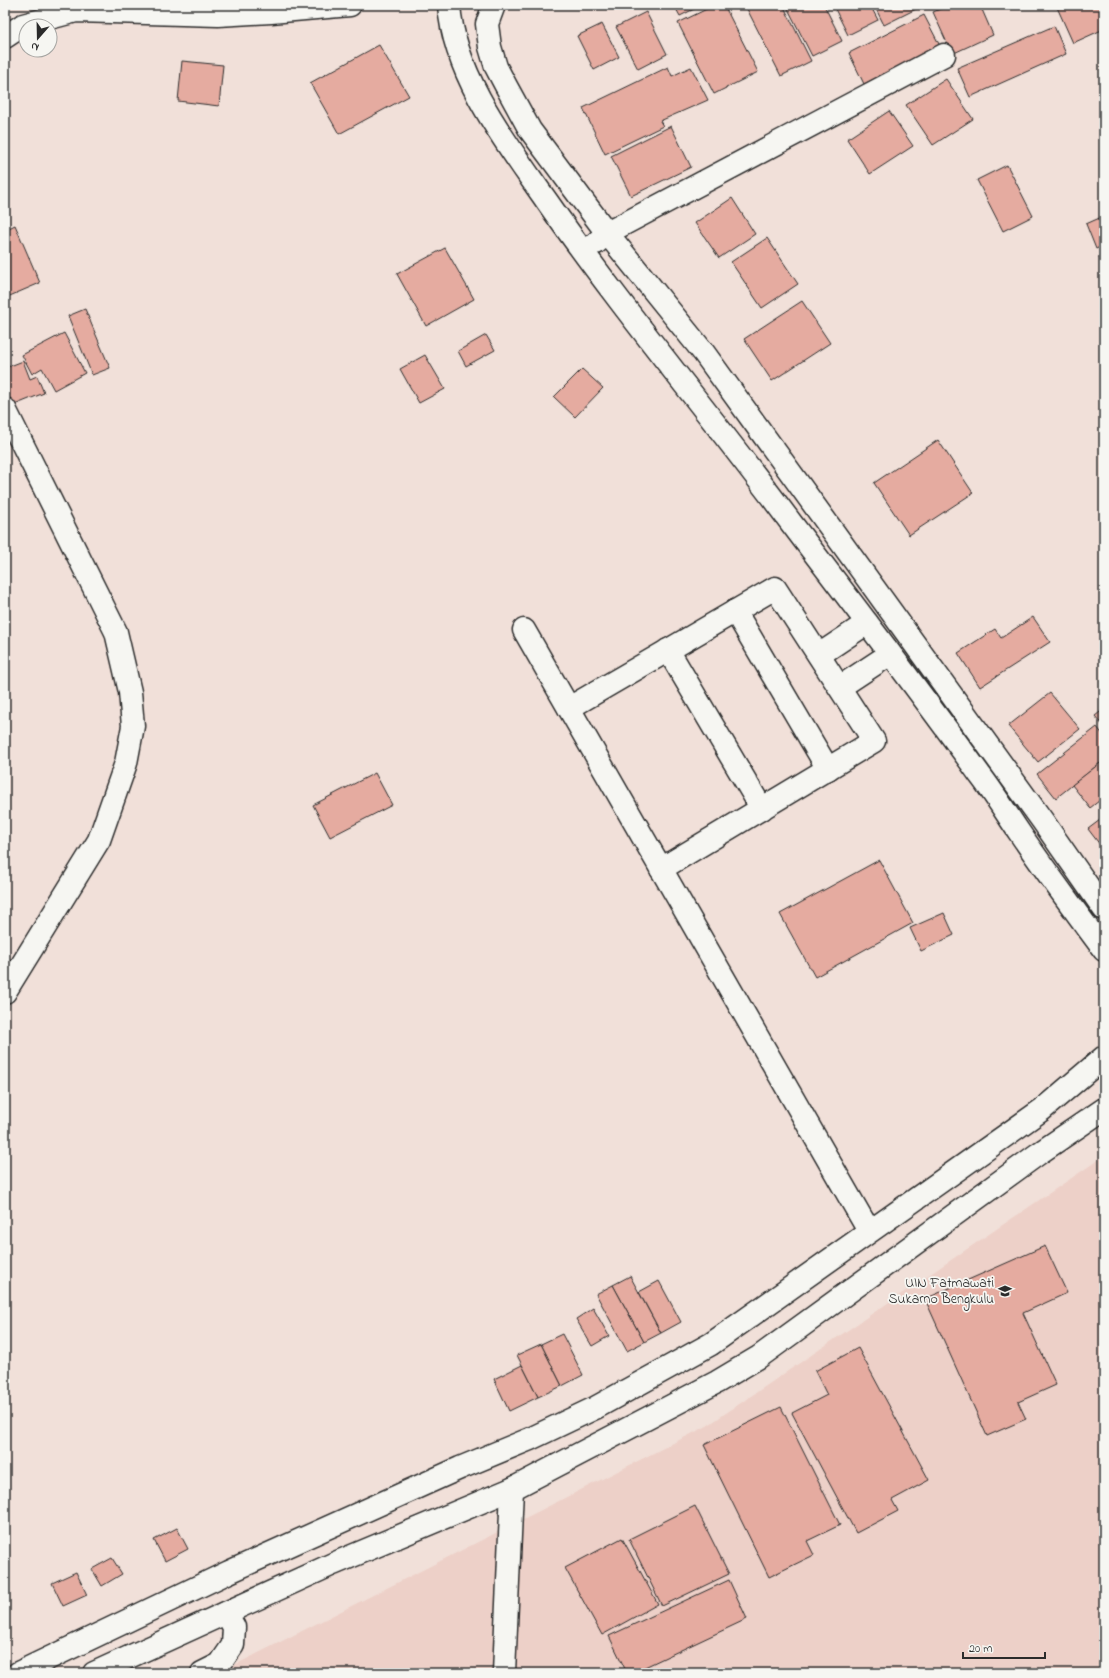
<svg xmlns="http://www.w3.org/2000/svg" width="1109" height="1678" font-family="'Indie Flower',sans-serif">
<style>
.built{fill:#edd0c8}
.building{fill:#e5aba0;stroke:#2b2b2b}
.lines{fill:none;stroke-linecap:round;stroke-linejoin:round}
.minor-casing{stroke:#2b2b2b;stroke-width:25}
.minor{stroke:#f6f6f2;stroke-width:22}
.labels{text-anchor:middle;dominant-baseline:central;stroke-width:3.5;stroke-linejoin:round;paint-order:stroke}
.poi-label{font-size:14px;fill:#2b2b2b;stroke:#f6f6f2;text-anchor:end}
</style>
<rect width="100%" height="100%" fill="#f1e0d9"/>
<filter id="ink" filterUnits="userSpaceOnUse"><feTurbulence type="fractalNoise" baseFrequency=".025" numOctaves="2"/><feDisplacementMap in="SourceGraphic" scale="8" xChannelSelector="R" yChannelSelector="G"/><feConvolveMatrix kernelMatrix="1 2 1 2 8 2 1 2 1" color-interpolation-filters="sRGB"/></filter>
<g filter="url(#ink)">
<path class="built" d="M 1104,1156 L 1104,1673 L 219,1673 L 707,1426 Z"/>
<g class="building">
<path d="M 674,5 L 702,5 L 680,16 Z"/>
<path d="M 715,5 L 724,5 L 758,72 L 714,94 L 678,23 Z"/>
<path d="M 745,5 L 783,5 L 811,61 L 781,76 Z"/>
<path d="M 786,5 L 824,5 L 842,41 L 812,56 Z"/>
<path d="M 833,5 L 870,5 L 878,20 L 848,35 Z"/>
<path d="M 874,5 L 916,5 L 918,8 L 884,25 Z"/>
<path d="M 950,5 L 980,5 L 993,35 L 952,54 L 933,12 Z"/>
<path d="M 1056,5 L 1099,5 L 1104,16 L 1104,29 L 1073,43 Z"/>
<path d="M 646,12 L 667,54 L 638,69 L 616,27 Z"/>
<path d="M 924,15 L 940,46 L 864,84 L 849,53 Z"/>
<path d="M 602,24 L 619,57 L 594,70 L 577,36 Z"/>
<path d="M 1054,26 L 1066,54 L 970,97 L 957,68 Z"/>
<path d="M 379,45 L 409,96 L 339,134 L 310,83 Z"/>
<path d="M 182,61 L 223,65 L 219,106 L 178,101 Z"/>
<path d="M 668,67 L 672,76 L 691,67 L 708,100 L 660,121 L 663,126 L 605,154 L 583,108 Z"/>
<path d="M 946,79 L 973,119 L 933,145 L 906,105 Z"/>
<path d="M 889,111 L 913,146 L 870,174 L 847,139 Z"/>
<path d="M 671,126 L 691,167 L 631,196 L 611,156 Z"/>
<path d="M 1007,165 L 1033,216 L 1003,231 L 977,180 Z"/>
<path d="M 732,198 L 755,234 L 719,258 L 695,223 Z"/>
<path d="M 1104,216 L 1104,245 L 1096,249 L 1086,224 Z"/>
<path d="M 15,225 L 40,283 L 5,298 L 5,230 Z"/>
<path d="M 767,238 L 798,284 L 762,308 L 731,262 Z"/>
<path d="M 445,248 L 474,299 L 426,326 L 397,274 Z"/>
<path d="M 1104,255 L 1104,268 L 1099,257 Z"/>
<path d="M 802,301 L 830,343 L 772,381 L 744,339 Z"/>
<path d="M 85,309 L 110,368 L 92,375 L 68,316 Z"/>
<path d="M 64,333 L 85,373 L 54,390 L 42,368 L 32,374 L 22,355 Z"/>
<path d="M 486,335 L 495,350 L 466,366 L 458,351 Z"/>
<path d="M 425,355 L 445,389 L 419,403 L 400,369 Z"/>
<path d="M 23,361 L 30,379 L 37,376 L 44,393 L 12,406 L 5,389 L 5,368 Z"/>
<path d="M 582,369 L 603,388 L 575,417 L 554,397 Z"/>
<path d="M 938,440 L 973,493 L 909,535 L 874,483 Z"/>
<path d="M 1033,617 L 1050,642 L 980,687 L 958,653 L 995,629 L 1001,638 Z"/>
<path d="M 1050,693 L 1080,729 L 1038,762 L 1008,726 Z"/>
<path d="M 1104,709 L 1104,727 L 1095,716 Z"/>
<path d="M 1097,727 L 1104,736 L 1104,760 L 1056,798 L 1037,774 Z"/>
<path d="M 1104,760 L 1104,797 L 1090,808 L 1072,785 Z"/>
<path d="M 375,773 L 392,805 L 330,837 L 313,805 Z"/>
<path d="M 1104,817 L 1104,850 L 1088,829 Z"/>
<path d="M 879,860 L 913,923 L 815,977 L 780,914 Z"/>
<path d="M 944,913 L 954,935 L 921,951 L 910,928 Z"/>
<path d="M 1045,1246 L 1067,1293 L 1023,1313 L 1056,1385 L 1018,1402 L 1026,1419 L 987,1436 L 925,1299 Z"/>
<path d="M 630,1276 L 661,1333 L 644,1342 L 613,1285 Z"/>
<path d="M 659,1281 L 681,1322 L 661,1333 L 639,1292 Z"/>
<path d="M 613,1285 L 644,1342 L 627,1351 L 596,1294 Z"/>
<path d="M 593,1308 L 609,1336 L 592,1346 L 576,1319 Z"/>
<path d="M 562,1334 L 583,1375 L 562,1386 L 541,1344 Z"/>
<path d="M 541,1344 L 562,1386 L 538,1397 L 517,1355 Z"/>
<path d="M 858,1348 L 929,1480 L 892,1500 L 898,1511 L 856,1533 L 792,1413 L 827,1395 L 815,1371 Z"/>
<path d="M 522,1365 L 538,1397 L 509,1411 L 494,1379 Z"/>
<path d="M 781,1407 L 840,1525 L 807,1541 L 814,1555 L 769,1577 L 704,1445 Z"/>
<path d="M 695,1506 L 729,1574 L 662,1606 L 629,1539 Z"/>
<path d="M 177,1528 L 188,1549 L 165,1561 L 154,1540 Z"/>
<path d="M 622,1538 L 658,1604 L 602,1635 L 565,1568 Z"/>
<path d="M 112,1558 L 122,1574 L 102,1586 L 92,1569 Z"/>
<path d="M 76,1572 L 87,1595 L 63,1606 L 52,1583 Z"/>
<path d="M 729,1580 L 747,1619 L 632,1673 L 627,1673 L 609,1636 Z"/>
</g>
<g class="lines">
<g class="minor-casing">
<g id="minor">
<path d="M 449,5 C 454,76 507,144 546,200 C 624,312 711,415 792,524 C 855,607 919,690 980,775 C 994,793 1006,813 1019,832 C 1046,872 1075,911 1104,950"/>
<path d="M 494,5 L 487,24 L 490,47 L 496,67 L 506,86 L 530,130 L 607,233 L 704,353 L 1042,820 L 1104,909"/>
<path d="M 5,37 L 23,25 L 76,11 L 218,15 L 271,12 L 350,5"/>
<path d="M 596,243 L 607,233 L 944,55"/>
<path d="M 5,409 L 116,632 L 130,692 L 133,726 L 126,763 L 99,840 L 5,992"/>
<path d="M 735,611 L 828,769"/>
<path d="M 524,630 L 869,1231"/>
<path d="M 668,650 L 762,809"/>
<path d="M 819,655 L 867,623"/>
<path d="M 840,687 L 890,654"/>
<path d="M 569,708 L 775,588 L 874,741 L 661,869"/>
<path d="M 18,1673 L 229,1572 L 460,1468 L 530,1439 L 595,1408 L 711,1344 L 1043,1109 L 1104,1057"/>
<path d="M 94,1673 L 333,1564 L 512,1489 L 717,1382 L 759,1357 L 1038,1154 L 1104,1109"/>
<path d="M 202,1673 L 220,1664 L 233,1645 L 234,1627 L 226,1613"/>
<path d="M 504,1673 L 512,1489"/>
</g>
</g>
<use href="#minor" class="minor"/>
</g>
</g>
<defs>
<g id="university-bare" transform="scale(1.08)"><path d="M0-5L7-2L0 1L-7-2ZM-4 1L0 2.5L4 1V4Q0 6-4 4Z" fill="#2b2b2b" stroke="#f6f6f2" stroke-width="2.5" paint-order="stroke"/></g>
</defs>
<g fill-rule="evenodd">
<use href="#university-bare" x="1005" y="1291"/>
</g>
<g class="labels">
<g class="poi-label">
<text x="994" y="1283">UIN Fatmawati<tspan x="994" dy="16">Sukarno Bengkulu</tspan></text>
</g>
</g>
<rect width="1109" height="1678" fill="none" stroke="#f6f6f2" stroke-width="20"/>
<rect x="10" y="10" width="1089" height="1658" fill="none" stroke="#2b2b2b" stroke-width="1.5" filter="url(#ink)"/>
<g transform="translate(38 38) rotate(200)"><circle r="19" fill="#f6f6f2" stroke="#a5a5a2"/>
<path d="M0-3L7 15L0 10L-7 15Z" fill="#2b2b2b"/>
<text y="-6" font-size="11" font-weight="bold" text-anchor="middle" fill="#2b2b2b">N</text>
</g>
<path d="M963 1652v6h82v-6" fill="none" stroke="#2b2b2b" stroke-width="2"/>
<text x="969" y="1652" font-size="12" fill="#2b2b2b" stroke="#f6f6f2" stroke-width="3" paint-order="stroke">20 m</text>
</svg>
